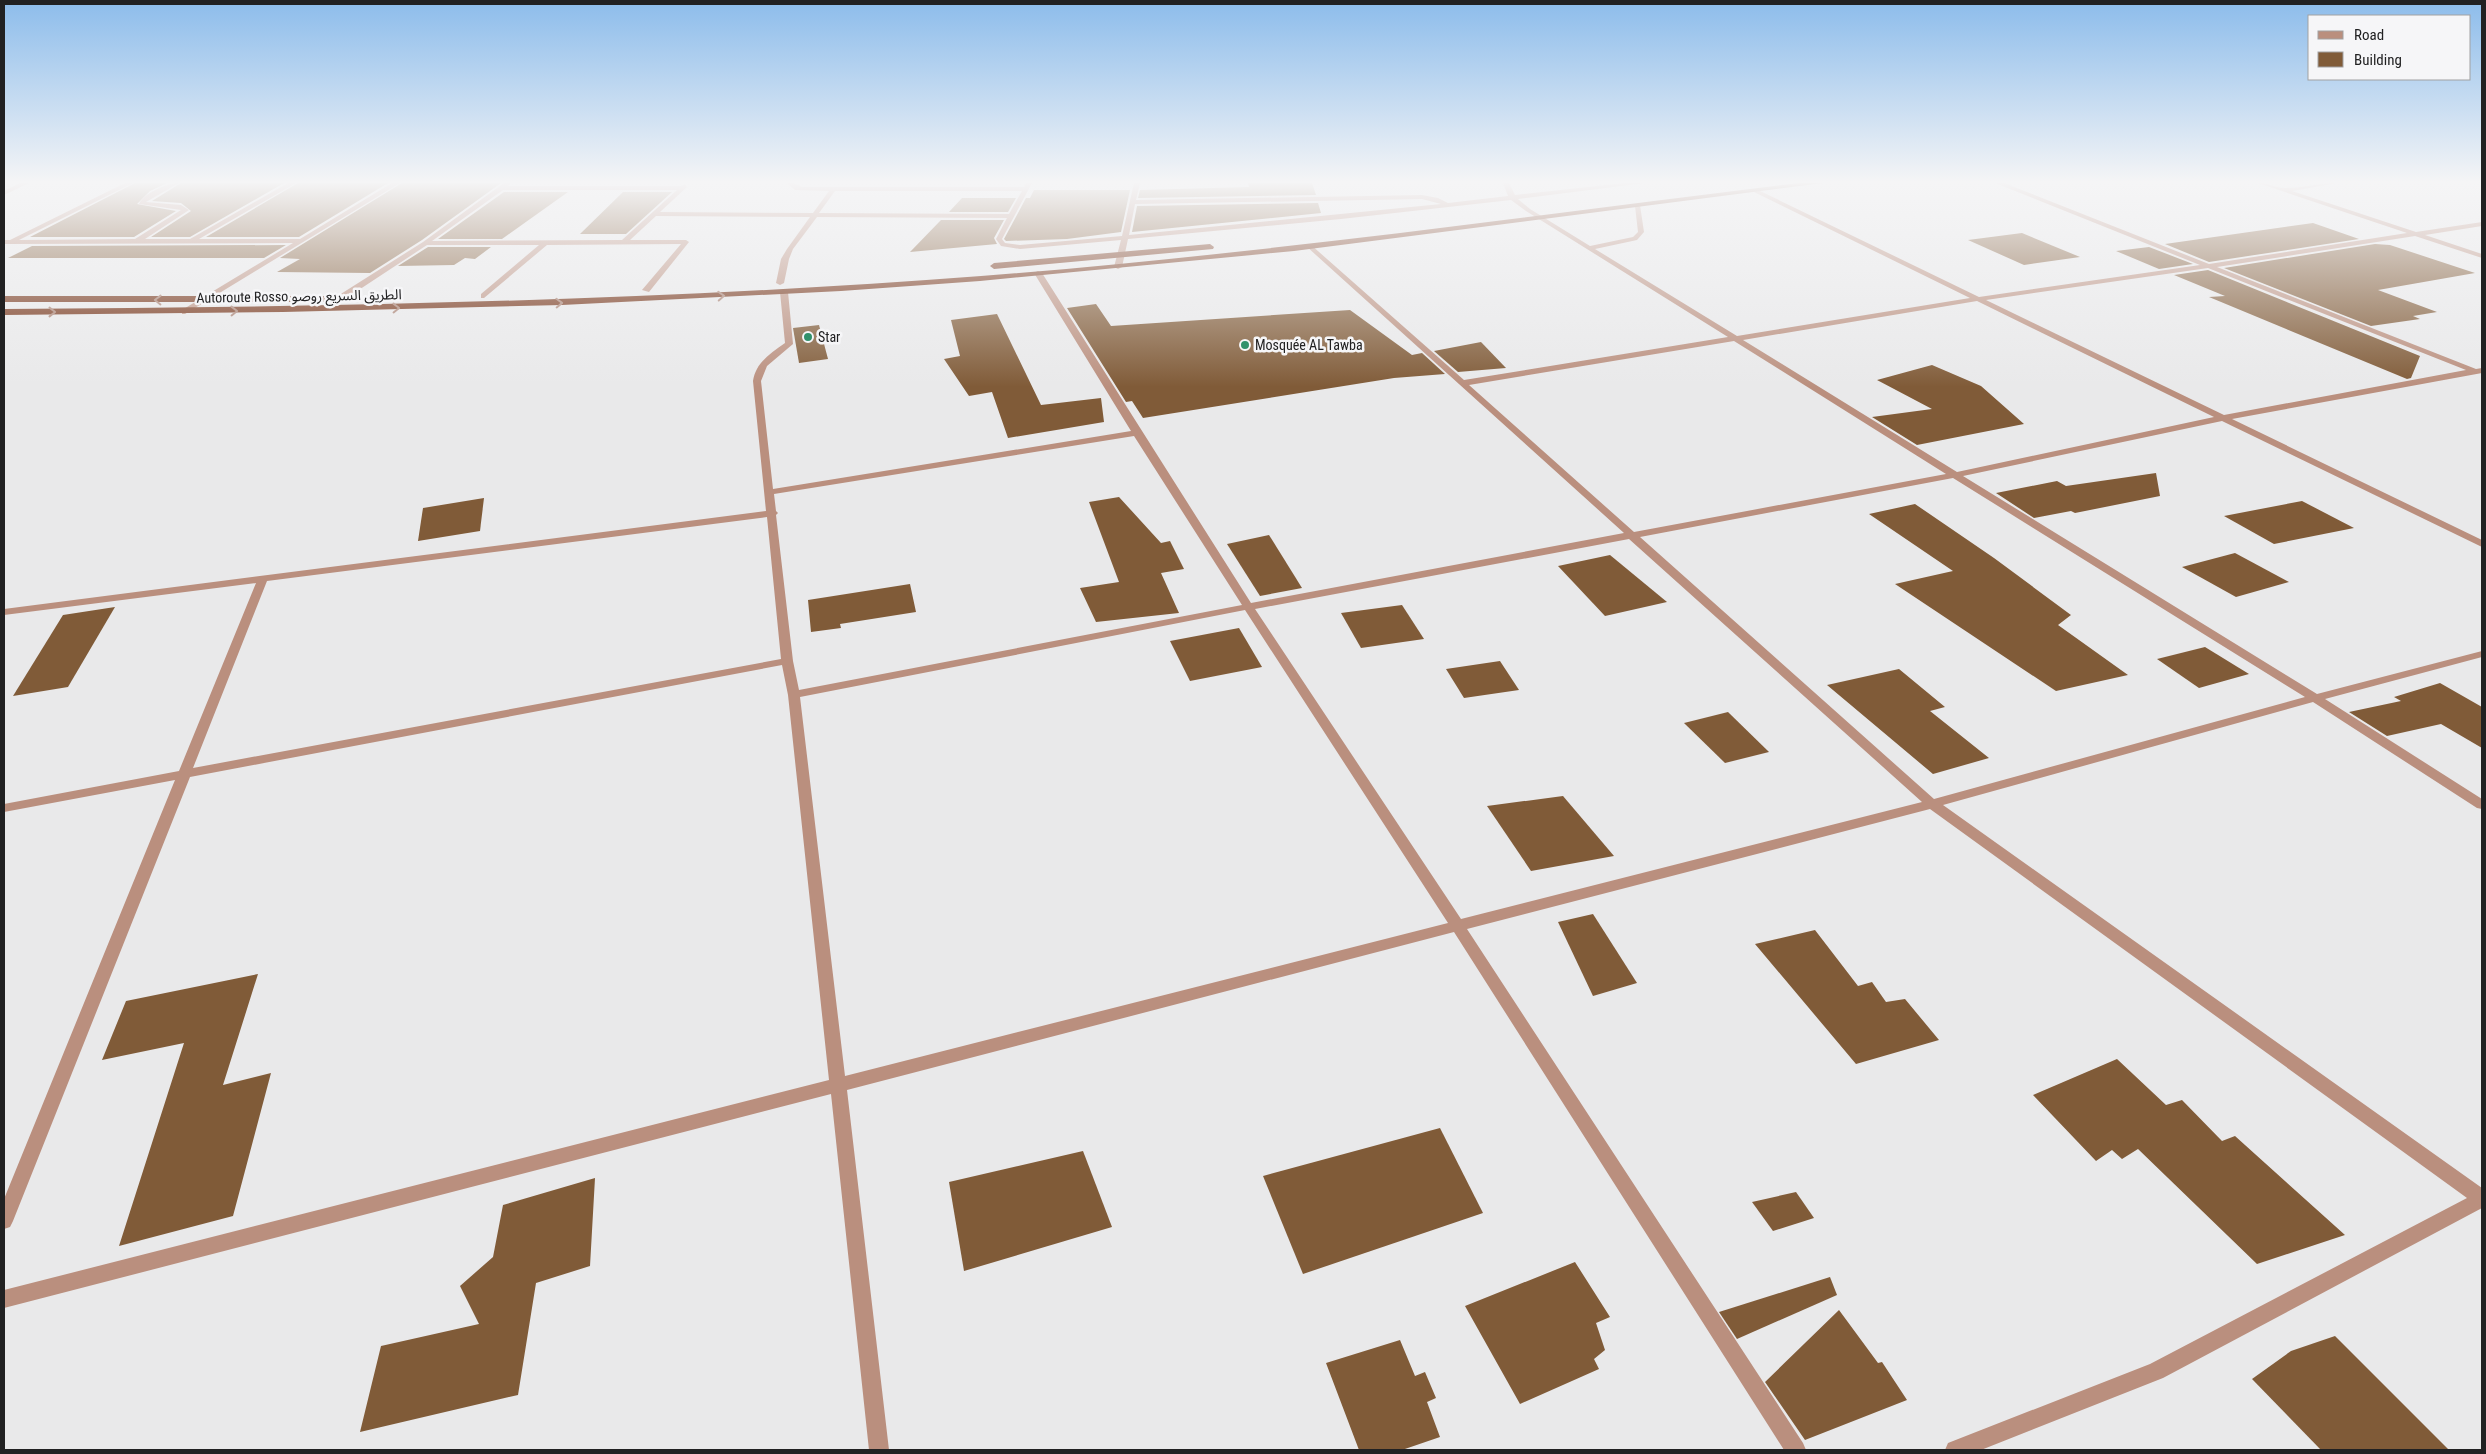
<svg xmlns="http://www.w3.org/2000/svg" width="2486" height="1454" font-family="'Roboto Condensed','Noto Sans Arabic',sans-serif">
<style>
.building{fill:#805b38}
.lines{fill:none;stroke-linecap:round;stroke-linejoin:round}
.minor{fill:#ba8f7e;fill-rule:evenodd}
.highway{fill:#6f2b0e;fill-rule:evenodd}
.oneway{stroke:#a57c6c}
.poi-dot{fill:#31916b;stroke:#f6f6f8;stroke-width:2}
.labels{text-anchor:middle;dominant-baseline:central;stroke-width:5;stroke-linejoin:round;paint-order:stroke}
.far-street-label{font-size:14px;fill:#212122;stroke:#f6f6f8}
.far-poi-label{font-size:14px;fill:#212122;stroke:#f6f6f8;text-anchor:start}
</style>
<rect width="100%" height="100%" fill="#e9e9ea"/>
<g class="building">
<path d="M 135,183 L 167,183 L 150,191 L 137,204 L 176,211 L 134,237 L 30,237 Z"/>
<path d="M 181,183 L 284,183 L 190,237 L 151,237 L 191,211 L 181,203 L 152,201 Z"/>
<path d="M 298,183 L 388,183 L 299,237 L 206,237 Z"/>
<path d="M 402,183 L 501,183 L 422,240 L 370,273 L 277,272 L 300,259 L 280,258 Z"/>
<path d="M 1248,183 L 1312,183 L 1316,195 L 1138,198 L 1140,190 L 1249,187 Z"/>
<path d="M 1034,190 L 1130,190 L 1121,232 L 1067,239 L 1006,241 L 1004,239 L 1026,198 L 1030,198 Z"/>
<path d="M 504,192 L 568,192 L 502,239 L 438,239 Z"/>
<path d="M 623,192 L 672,192 L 626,234 L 580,234 Z"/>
<path d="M 962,198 L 1016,198 L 1008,212 L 949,212 Z"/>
<path d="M 1318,203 L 1321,213 L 1132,232 L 1137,206 Z"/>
<path d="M 941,220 L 1004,220 L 994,238 L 997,244 L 910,252 Z"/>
<path d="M 2313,223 L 2359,239 L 2209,262 L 2165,244 Z"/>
<path d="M 2022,233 L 2080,257 L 2024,265 L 1968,240 Z"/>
<path d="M 2375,244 L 2390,245 L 2475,273 L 2378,290 L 2437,312 L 2413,316 L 2420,319 L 2371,326 L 2224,268 Z"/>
<path d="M 286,245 L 264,258 L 8,258 L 32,246 Z"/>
<path d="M 428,247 L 491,247 L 475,259 L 465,258 L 454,265 L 398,266 Z"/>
<path d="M 2149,247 L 2193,264 L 2159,269 L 2116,251 Z"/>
<path d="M 2208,270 L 2420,356 L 2411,378 L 2407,379 L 2209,297 L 2225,296 L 2174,275 Z"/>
<path d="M 1096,304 L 1111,326 L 1350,310 L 1412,355 L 1422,353 L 1445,374 L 1394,378 L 1143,418 L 1132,401 L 1126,402 L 1067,308 Z"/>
<path d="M 997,314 L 1041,405 L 1101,398 L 1104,422 L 1008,438 L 992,392 L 969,396 L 944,359 L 960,356 L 951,320 Z"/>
<path d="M 819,325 L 828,359 L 799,363 L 793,328 Z"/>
<path d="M 1481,342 L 1506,368 L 1458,372 L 1434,351 Z"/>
<path d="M 1932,365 L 1981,386 L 2024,424 L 1917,445 L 1872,417 L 1932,409 L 1877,380 Z"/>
<path d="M 2156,473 L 2160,496 L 2075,513 L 2071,511 L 2034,518 L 1996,493 L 2057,481 L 2066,486 Z"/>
<path d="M 1119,497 L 1161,543 L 1170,541 L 1184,569 L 1161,573 L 1179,613 L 1096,622 L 1080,588 L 1119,582 L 1089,502 Z"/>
<path d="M 484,498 L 480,531 L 418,541 L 423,508 Z"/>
<path d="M 2302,501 L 2354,528 L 2274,544 L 2224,516 Z"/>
<path d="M 1915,504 L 1994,558 L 2071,615 L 2058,625 L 2128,675 L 2056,691 L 1895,584 L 1953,571 L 1869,514 Z"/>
<path d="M 1269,535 L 1302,588 L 1260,596 L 1227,544 Z"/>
<path d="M 2235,553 L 2289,582 L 2236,597 L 2182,567 Z"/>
<path d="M 1610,555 L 1667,602 L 1605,616 L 1558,566 Z"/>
<path d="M 910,584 L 916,612 L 840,624 L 841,628 L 811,632 L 808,600 Z"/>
<path d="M 1402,605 L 1424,639 L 1361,648 L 1341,613 Z"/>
<path d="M 115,607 L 68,687 L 13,696 L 63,615 Z"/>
<path d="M 1239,628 L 1262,667 L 1190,681 L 1170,641 Z"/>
<path d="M 2205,647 L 2249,674 L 2199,688 L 2157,659 Z"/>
<path d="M 1500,661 L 1519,690 L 1464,698 L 1446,669 Z"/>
<path d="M 1899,669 L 1945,707 L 1930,711 L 1989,758 L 1933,774 L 1827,685 Z"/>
<path d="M 2440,683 L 2482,707 L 2482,748 L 2441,724 L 2387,736 L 2349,712 L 2401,701 L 2394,697 Z"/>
<path d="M 1728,712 L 1769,752 L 1725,763 L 1684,723 Z"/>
<path d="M 1563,796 L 1614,856 L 1531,871 L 1487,806 Z"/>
<path d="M 1593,914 L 1637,983 L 1593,996 L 1558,922 Z"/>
<path d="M 1815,930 L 1858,986 L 1872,982 L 1886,1002 L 1905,999 L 1939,1040 L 1856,1064 L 1755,944 Z"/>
<path d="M 258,974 L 223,1085 L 271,1073 L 233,1216 L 119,1246 L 184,1043 L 102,1060 L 126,1001 Z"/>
<path d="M 2117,1059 L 2166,1105 L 2182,1100 L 2222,1141 L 2235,1136 L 2345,1235 L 2257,1264 L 2138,1149 L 2122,1159 L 2112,1150 L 2096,1161 L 2033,1095 Z"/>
<path d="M 1440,1128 L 1483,1213 L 1303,1274 L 1263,1176 Z"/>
<path d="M 1083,1151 L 1112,1227 L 964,1271 L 949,1182 Z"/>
<path d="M 595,1178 L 590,1266 L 536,1283 L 518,1395 L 360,1432 L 381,1346 L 479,1324 L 460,1286 L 493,1257 L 503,1205 Z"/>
<path d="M 1796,1192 L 1814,1218 L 1773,1231 L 1752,1202 Z"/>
<path d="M 1575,1262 L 1610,1317 L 1596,1323 L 1605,1350 L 1594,1359 L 1599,1369 L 1520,1404 L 1465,1306 Z"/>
<path d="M 1830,1277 L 1837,1295 L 1737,1339 L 1719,1312 Z"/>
<path d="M 1839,1310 L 1878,1363 L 1882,1362 L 1907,1400 L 1805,1440 L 1765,1382 Z"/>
<path d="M 2335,1336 L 2449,1450 L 2321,1450 L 2252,1379 L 2291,1351 Z"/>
<path d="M 1400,1340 L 1415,1376 L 1425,1372 L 1436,1398 L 1427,1402 L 1440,1437 L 1402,1450 L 1359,1450 L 1326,1363 Z"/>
</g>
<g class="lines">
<g class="minor">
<path d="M 20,183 L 29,183 L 4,195 L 4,191 Z"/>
<path d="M 125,183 L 133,183 L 19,240 L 135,239 L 181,210 L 139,204 C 144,193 167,183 179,183 L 146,202 L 181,205 L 189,210 L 145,239 L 190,239 L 288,183 L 296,183 L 199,239 L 300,239 L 392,183 L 400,183 L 185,314 L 182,314 L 182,310 L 293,243 L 4,244 L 4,240 L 10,240 Z"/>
<path d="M 504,183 L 511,183 L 508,186 L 681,186 L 685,184 L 687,187 L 660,212 L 813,213 L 829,191 L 795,190 L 787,183 L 794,183 L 802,187 L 1024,187 L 1026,183 L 1032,183 L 1002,239 L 1005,243 L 1020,245 L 1122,236 L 1134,183 L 1140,183 L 1136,200 L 1422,195 L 1438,198 L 1448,203 L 1508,196 L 1503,183 L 1509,183 L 1515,195 L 1624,183 L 1645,183 L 1518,199 L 1530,209 L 1590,246 L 1633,237 L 1638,232 L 1635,206 L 1640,205 L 1644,232 L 1637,240 L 1595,249 L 1737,336 L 1970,298 L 1754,192 L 1756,189 L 1979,297 L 2200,265 L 1995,183 L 2004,183 L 2209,264 L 2407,233 L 2258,183 C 2268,183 2276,188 2285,188 C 2302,188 2320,183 2337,183 L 2292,191 L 2416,232 L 2482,222 L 2482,226 L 2425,235 L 2482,254 L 2482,258 L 2415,236 L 2217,267 L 2476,369 L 2482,368 L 2482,373 L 2232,419 L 2482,540 L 2482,547 L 2222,421 L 1963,476 L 2317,694 L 2482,651 L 2482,657 L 2325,699 L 2482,799 L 2482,809 L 2477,808 L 2313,702 L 1943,805 L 2482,1188 L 2482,1208 L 2163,1378 L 1981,1450 L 1945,1450 L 1948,1443 L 2150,1364 L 2467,1198 L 1930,809 L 1467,929 L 1803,1443 L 1806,1450 L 1784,1450 L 1454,932 L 847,1090 L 889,1450 L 869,1450 L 831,1094 L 4,1308 L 4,1290 L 829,1080 L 788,695 L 782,665 L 190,777 L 13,1221 L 10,1227 L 4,1229 L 4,1199 L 175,780 L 4,812 L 4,804 L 179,771 L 256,583 L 4,615 L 4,609 L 766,511 L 753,381 C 756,362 770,354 785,343 L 780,292 L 784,290 L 788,292 L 793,344 L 767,366 L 761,381 L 773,489 L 1131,431 L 1034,273 L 1038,271 L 1042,273 L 1251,603 L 1624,533 L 1306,246 L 1306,244 L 1310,244 L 1464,380 L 1728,337 L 1526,211 L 1511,200 L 1341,219 L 1128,239 L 1122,267 L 1118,269 L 1114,267 L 1121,240 L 1020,249 L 1001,246 L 996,239 L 1007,218 L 817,217 L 793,249 L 789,259 L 784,283 L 780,285 L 776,283 L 781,259 L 787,249 L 810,217 L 656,216 L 630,240 L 686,240 L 689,242 L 649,292 L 642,290 L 681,244 L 547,245 L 484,298 L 481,298 L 481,294 L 539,245 L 427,245 L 342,301 L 336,301 L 336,297 L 423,242 ZM 503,190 L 677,190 L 622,240 L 432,241 ZM 835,191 L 1022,191 L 1009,214 L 819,213 ZM 1422,199 L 1441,204 L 1129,235 L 1135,204 ZM 2208,268 L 2466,370 L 2224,415 L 1986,300 ZM 1977,301 L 2214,417 L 1957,472 L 1743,340 ZM 1734,341 L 1946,474 L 1634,532 L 1469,385 ZM 1134,436 L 1242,605 L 799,690 L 793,661 L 776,515 L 778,513 L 776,511 L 774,494 ZM 1953,478 L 2305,697 L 1934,799 L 1640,537 ZM 767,517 L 781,659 L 193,768 L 267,581 ZM 1629,539 L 1922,802 L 1461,919 L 1255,609 ZM 1245,610 L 1448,923 L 845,1076 L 800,697 Z"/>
</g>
<g class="highway">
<path d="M 1799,183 L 1823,183 L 1294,251 L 980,281 L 841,291 L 562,305 L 283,312 L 4,315 L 4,309 C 330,307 656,301 981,276 C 1255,255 1526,216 1799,183 Z"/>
<path d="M 1210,244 L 1214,247 L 1213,249 L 994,269 L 990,266 L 994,263 Z"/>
<path d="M 4,296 L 345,296 L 350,299 L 345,302 L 4,302 Z"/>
</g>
</g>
<defs><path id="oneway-chevron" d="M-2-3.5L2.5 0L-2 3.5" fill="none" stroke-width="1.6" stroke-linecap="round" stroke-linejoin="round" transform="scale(1.25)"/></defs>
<g class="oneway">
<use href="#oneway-chevron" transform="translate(721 296) rotate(-3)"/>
<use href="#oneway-chevron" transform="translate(158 300) rotate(-179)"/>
<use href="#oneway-chevron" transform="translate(559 303) rotate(-2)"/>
<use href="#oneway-chevron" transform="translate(396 308) rotate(-1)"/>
<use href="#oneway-chevron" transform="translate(234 311) rotate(-1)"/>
<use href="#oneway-chevron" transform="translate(52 312)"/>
</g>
<linearGradient id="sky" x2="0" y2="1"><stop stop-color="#8cbceb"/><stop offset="0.47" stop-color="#f5f5f6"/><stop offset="1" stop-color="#f5f5f6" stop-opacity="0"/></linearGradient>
<rect width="2486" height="387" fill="url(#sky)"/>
<g class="poi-dot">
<circle cx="808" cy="337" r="5"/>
<circle cx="1245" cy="345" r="5"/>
</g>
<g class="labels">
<g class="far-street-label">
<text transform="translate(299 296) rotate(-1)">Autoroute Rosso الطريق السريع روصو</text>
</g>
<g class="far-poi-label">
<text x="818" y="337">Star</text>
<text x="1255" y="345">Mosquée AL Tawba</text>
</g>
</g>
<rect width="2486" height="1454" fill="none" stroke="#212122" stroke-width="10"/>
<rect x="2308" y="15" width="162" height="65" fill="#f6f6f8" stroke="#a1a1a2"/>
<rect x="2318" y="31" width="25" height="8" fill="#ba8f7e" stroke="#a1a1a2"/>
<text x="2354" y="40" font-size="15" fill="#212122">Road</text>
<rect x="2318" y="52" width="25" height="15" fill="#805b38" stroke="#a1a1a2"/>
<text x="2354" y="65" font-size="15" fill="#212122">Building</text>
</svg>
